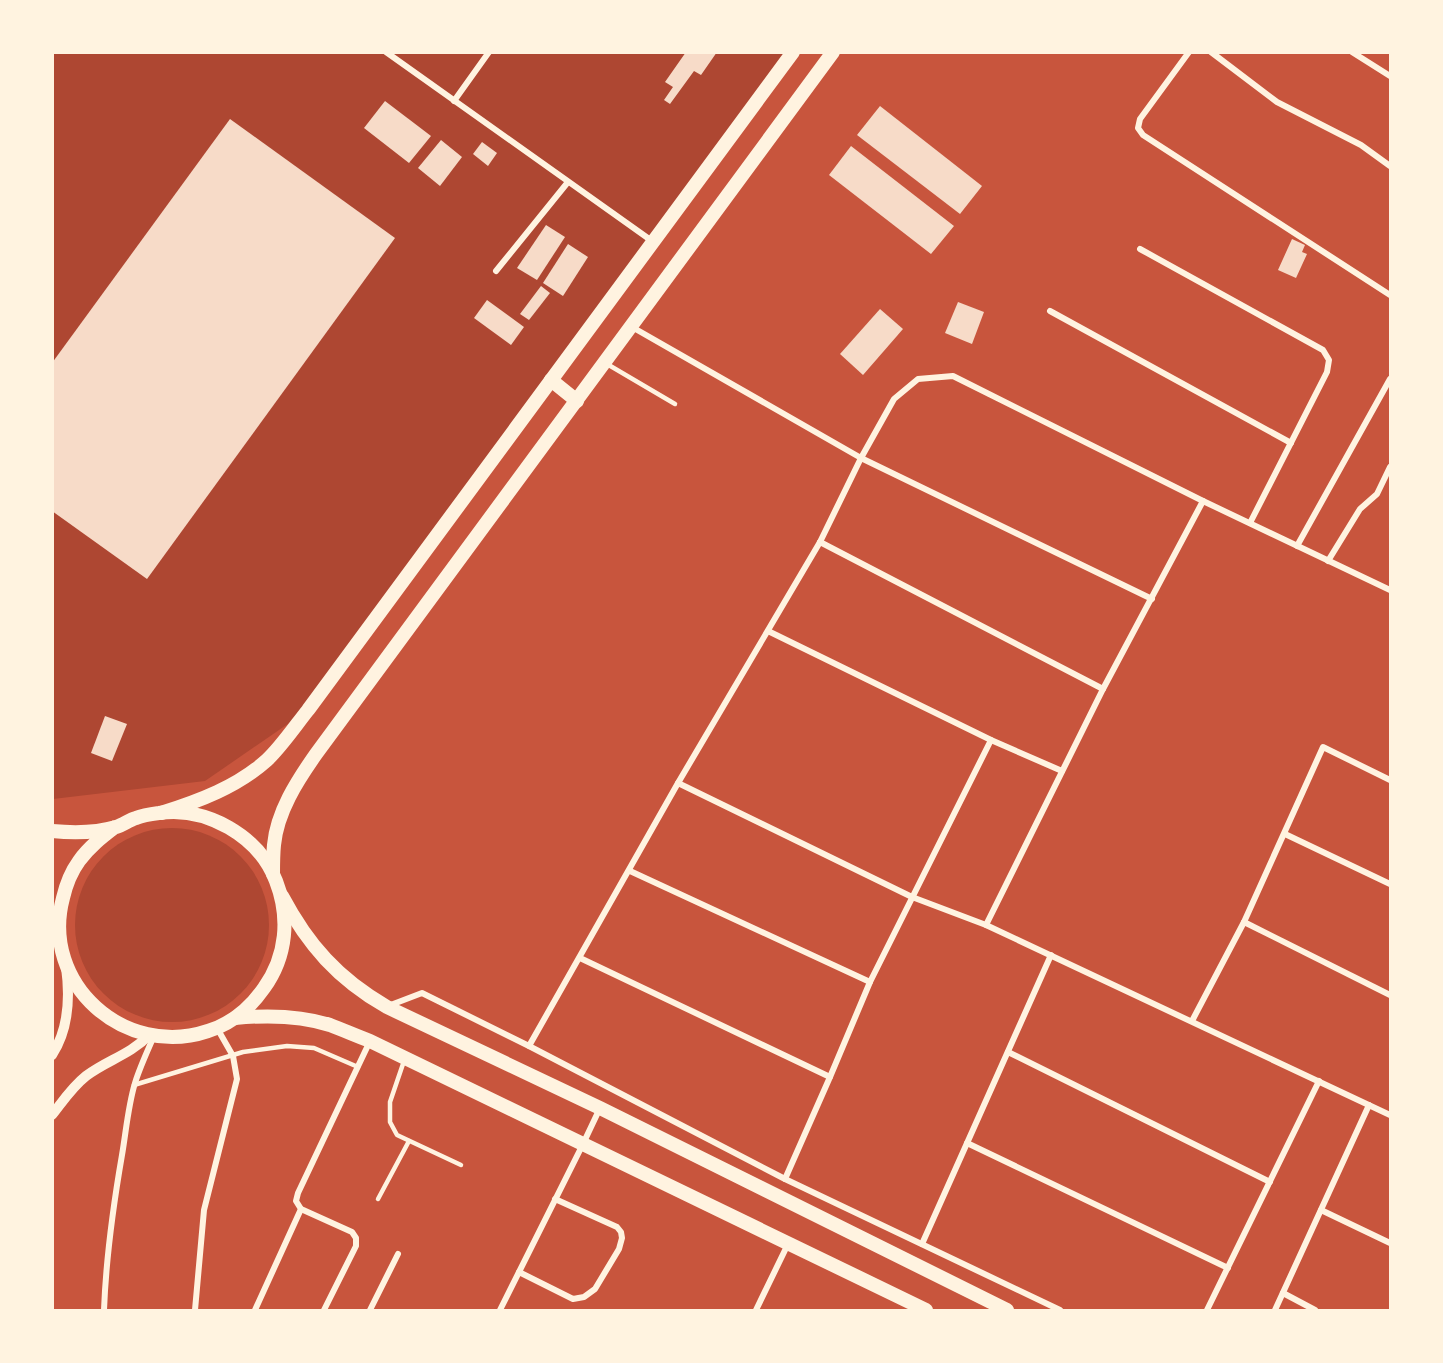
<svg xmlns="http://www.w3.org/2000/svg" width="1443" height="1363" font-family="Lato,sans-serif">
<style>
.green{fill:#ae4732}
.building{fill:#f7dbc8}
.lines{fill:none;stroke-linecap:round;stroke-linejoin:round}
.service{stroke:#fff3e0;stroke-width:4.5}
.minor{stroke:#fff3e0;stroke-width:6}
.tertiary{stroke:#fff3e0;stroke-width:10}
.primary{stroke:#fff3e0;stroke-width:14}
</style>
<rect width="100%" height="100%" fill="#c8553d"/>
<g class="green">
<path d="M 52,53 L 793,53 L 308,710 L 205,781 L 53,799 Z"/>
<circle cx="172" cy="925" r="97"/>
</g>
<g class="building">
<path d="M 686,52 L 717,52 L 701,75 L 694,71 L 670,104 L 664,100 L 673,87 L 665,82 Z"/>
<path d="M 385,101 L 431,136 L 409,163 L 364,128 Z"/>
<path d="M 880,106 L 982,186 L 960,214 L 857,135 Z"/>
<path d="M 230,119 L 395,238 L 147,579 L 52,511 L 52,363 Z"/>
<path d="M 441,140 L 462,157 L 440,186 L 418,168 Z"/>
<path d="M 482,142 L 497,153 L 488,166 L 473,154 Z"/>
<path d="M 851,146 L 954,226 L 931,254 L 829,175 Z"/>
<path d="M 546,225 L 565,237 L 537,280 L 517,268 Z"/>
<path d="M 1292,239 L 1305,245 L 1302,252 L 1307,254 L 1296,278 L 1278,270 Z"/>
<path d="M 568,244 L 588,257 L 563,296 L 543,283 Z"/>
<path d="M 541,286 L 550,293 L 529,320 L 520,314 Z"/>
<path d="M 487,300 L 524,327 L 511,345 L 474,318 Z"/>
<path d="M 958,302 L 984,312 L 972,344 L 945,333 Z"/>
<path d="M 880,309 L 903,329 L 863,375 L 840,354 Z"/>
<path d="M 105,716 L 127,724 L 112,761 L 91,753 Z"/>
</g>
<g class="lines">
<g class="service">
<path d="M 607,364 L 675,404"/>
<path d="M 404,1061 L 390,1102 L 390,1122 L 397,1135 L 461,1165"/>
<path d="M 134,1085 L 243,1052 L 287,1046 L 314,1048 L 358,1067"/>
<path d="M 378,1199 L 409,1141"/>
</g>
<g class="minor">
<path d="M 386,52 L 652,241"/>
<path d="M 1189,52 L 1140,119 L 1138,128 L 1143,135 L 1390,295"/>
<path d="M 1211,52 L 1277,102 L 1361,145 L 1390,166"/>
<path d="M 1352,52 L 1390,76"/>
<path d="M 454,101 L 489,52"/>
<path d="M 1140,249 L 1323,350 L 1329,360 L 1327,372 L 1250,523"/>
<path d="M 496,271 L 568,182"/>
<path d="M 1050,311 L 1291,443"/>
<path d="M 632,327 L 861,458 L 1152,599"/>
<path d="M 820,542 L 1103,689"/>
<path d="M 1297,546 L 1390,379"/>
<path d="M 1328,561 L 1360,509 L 1377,494 L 1390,467"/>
<path d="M 768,631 L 991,740 L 1062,771"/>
<path d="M 678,783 L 912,897 L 986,925 L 1390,1115"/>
<path d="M 1285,834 L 1390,884"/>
<path d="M 630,871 L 870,982"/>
<path d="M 1244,922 L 1390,995"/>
<path d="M 986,925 L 1103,689 L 1203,501"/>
<path d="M 580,958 L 830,1077"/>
<path d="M 388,1006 L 422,993 L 529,1046 L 785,1179 L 1060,1310"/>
<path d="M 1192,1021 L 1244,922 L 1323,747 L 1390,780"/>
<path d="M 529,1046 L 678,783 L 820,542 L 861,458 L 894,399 L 918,379 L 953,376 L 1203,501 L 1390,590"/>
<path d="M 1008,1052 L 1270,1182"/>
<path d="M 967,1143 L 1228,1268"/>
<path d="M 785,1179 L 830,1077 L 870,982 L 991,740"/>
<path d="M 1321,1210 L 1390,1243"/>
<path d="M 922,1244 L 1051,955"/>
<path d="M 519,1272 L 573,1299 L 584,1297 L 595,1289 L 619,1249 L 622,1238 L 621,1232 L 617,1227 L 555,1199"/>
<path d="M 1283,1293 L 1315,1310"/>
<path d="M 104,1310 C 106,1258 113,1207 122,1155 C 126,1132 128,1106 135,1083 C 140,1067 147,1052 154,1036"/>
<path d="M 195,1310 L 204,1210 L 237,1079 L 233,1056 L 217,1028"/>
<path d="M 255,1310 L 301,1209"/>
<path d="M 324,1310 L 356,1246 L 356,1238 L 352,1232 L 301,1209 L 296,1201 L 298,1193 L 370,1041"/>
<path d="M 370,1310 L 398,1254"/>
<path d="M 500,1310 L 583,1144 L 600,1108"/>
<path d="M 756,1310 L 788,1244"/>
<path d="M 1207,1310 L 1319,1081"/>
<path d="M 1275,1310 L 1369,1105"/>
</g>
<g class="tertiary">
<path d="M 52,1055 C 69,1029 70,996 66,967"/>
<path d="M 52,1115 C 63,1101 72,1087 86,1076 C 107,1060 130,1055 149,1035"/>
</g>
<g class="primary">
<path d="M 551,380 L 577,401"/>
<path d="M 161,813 C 199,801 237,787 267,760 C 281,747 296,725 308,710 L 793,52"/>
<path d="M 52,831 C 73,833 96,833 116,827 C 123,825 129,820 136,818 C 143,815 151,814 159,813 C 206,806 259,836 276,881 C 290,917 287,956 264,988 C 250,1008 231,1024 208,1031 C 125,1059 40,984 63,898 C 66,885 71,872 79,861 C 89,847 102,837 115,827"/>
<path d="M 273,874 C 273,865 273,855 274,845 C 277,812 297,781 316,754 L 833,52"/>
<path d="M 282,896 C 308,945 338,979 387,1007 L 600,1108 L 1007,1310"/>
<path d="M 235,1018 C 267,1015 299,1015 330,1025 C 343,1030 357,1036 370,1041 L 926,1310"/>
</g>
</g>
<rect width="1443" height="1363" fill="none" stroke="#fff3e0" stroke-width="108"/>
</svg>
